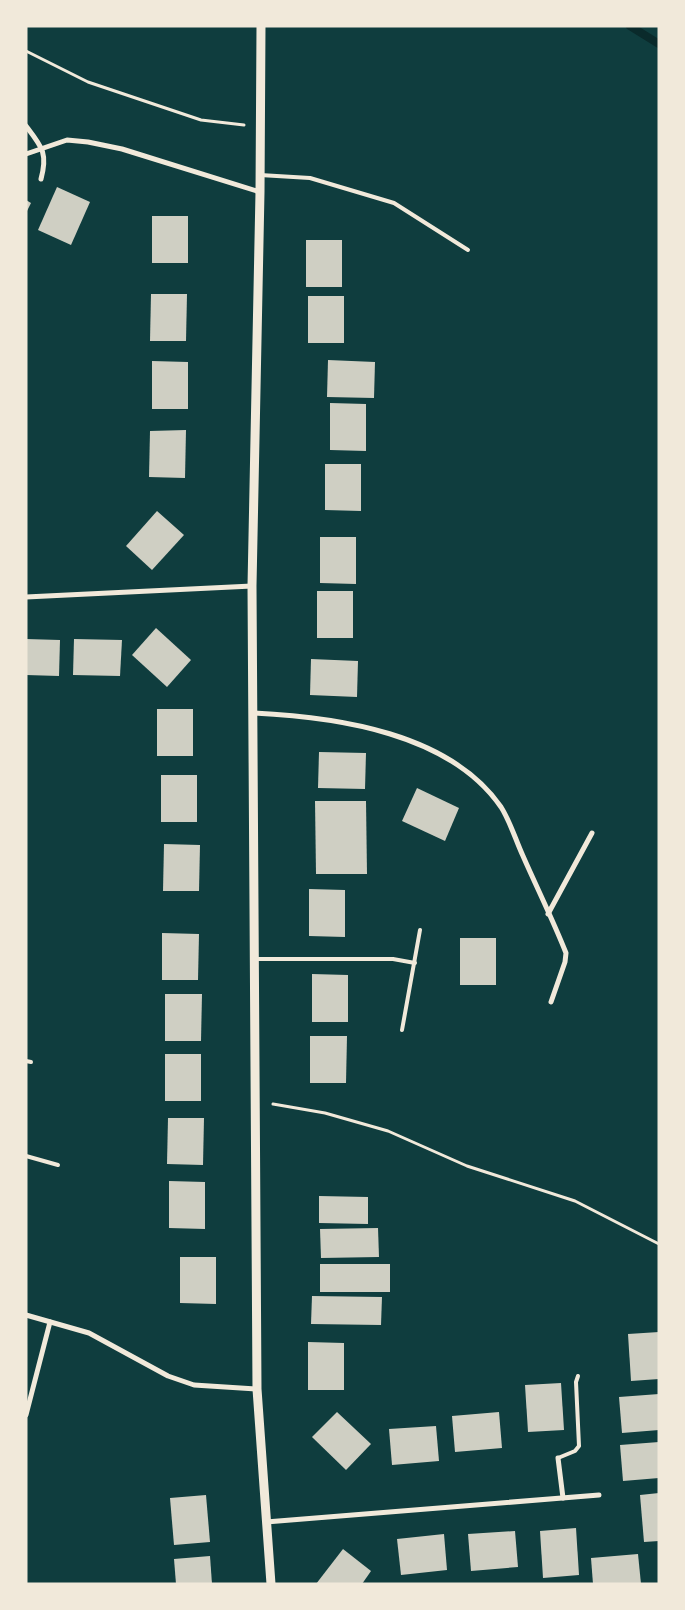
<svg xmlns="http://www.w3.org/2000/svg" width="685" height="1610" font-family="'IBM Plex Sans',sans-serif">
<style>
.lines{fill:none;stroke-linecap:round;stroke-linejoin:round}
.stream{stroke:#0a2a2b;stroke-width:8}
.building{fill:#cfcfc3}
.path{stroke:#f1e9da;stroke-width:3}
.service{stroke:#f1e9da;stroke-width:4}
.minor{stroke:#f1e9da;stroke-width:5}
.tertiary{stroke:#f1e9da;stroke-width:9}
</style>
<rect width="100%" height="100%" fill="#0f3d3e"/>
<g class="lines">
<path class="stream" d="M 630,26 L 659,44"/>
</g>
<g class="building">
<path d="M 57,187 L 90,202 L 71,245 L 38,230 Z"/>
<path d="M 26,200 L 31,203 L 26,213 Z"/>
<rect x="152" y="216" width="36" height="47"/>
<rect x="306" y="240" width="36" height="47"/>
<path d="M 151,294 L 187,294 L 186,341 L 150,341 Z"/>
<rect x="308" y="296" width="36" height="47"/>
<path d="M 328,360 L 375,362 L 374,398 L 327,397 Z"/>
<path d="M 152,361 L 188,362 L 188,409 L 152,409 Z"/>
<path d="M 330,403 L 366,404 L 366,451 L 330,450 Z"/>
<path d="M 186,430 L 185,478 L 149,477 L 150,431 Z"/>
<path d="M 325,464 L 361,464 L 361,511 L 325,510 Z"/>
<path d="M 157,511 L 184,535 L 152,570 L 126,546 Z"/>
<path d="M 320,537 L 356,537 L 356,584 L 320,583 Z"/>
<rect x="317" y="591" width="36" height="47"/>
<path d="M 156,628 L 191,660 L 167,687 L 132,655 Z"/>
<path d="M 26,639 L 60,640 L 59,676 L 26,675 Z"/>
<path d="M 74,639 L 122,640 L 120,676 L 73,675 Z"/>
<path d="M 311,659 L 358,661 L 357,697 L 310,695 Z"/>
<rect x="157" y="709" width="36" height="47"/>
<path d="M 319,752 L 366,753 L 365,789 L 318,788 Z"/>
<rect x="161" y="775" width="36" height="47"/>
<path d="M 417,788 L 459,808 L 445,841 L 402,821 Z"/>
<path d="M 315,801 L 366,801 L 367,874 L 316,874 Z"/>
<path d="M 164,844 L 200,845 L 199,891 L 163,891 Z"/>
<path d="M 309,889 L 345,890 L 345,937 L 309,936 Z"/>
<path d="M 162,933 L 199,934 L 198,980 L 162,980 Z"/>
<rect x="460" y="938" width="36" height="47"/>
<path d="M 312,974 L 348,975 L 348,1022 L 312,1022 Z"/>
<path d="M 165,994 L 202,994 L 201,1041 L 165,1041 Z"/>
<path d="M 310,1036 L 347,1036 L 346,1083 L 310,1083 Z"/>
<rect x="165" y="1054" width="36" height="47"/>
<path d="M 168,1118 L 204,1118 L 203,1165 L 167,1164 Z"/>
<path d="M 169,1181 L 205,1182 L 205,1229 L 169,1228 Z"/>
<path d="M 319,1196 L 368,1197 L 368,1224 L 319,1223 Z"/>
<path d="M 378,1228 L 379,1257 L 321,1258 L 320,1229 Z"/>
<path d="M 180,1257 L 216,1257 L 216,1304 L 180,1303 Z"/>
<rect x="320" y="1264" width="70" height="28"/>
<path d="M 312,1296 L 382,1297 L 381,1325 L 311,1324 Z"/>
<path d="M 659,1332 L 659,1379 L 631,1381 L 628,1334 Z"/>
<path d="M 308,1342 L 344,1343 L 344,1390 L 308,1390 Z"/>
<path d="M 561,1383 L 564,1430 L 528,1432 L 525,1385 Z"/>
<path d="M 659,1394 L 659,1430 L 622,1433 L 619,1397 Z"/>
<path d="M 337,1412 L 371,1444 L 346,1470 L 312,1437 Z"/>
<path d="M 499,1412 L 502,1448 L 455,1452 L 452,1416 Z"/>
<path d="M 436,1426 L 439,1461 L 392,1465 L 389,1429 Z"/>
<path d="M 659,1442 L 659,1478 L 623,1481 L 620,1445 Z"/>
<path d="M 659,1493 L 659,1541 L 644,1542 L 640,1495 Z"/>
<path d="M 206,1495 L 210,1542 L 174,1545 L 170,1498 Z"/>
<path d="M 576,1528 L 579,1575 L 543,1578 L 540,1531 Z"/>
<path d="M 515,1531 L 518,1567 L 471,1571 L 468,1534 Z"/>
<path d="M 444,1534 L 447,1570 L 401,1575 L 397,1539 Z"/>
<path d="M 343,1549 L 371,1571 L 362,1584 L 316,1584 Z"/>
<path d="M 638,1554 L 641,1584 L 593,1584 L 591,1558 Z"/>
<path d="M 210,1556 L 212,1584 L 176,1584 L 174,1559 Z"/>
</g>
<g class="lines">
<g class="path">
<path d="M 26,51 L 88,82 L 201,120 L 244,125"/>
<path d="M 273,1104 L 325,1113 L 388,1131 L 467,1166 L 575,1201 L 659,1244"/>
</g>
<g class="service">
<path d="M 260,175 L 310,178 L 394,203 L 468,250"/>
<path d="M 255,959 L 393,959 L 415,963"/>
<path d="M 402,1030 L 420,930"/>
<path d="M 26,1061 L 31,1062"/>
<path d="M 26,1156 L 58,1165"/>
<path d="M 558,1458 L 575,1451 L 579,1446 L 576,1382 L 578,1376"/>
</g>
<g class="minor">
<path d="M 26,126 C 42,147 48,153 41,179"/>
<path d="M 26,154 L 67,140 L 88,142 L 122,149 L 260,192"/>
<path d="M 26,597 L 252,586"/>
<path d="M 254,713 C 337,717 450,733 501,807 C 510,821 516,841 523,856 C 537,888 553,920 566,953 L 565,962 L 551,1002"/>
<path d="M 548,914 L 592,833"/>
<path d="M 26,1315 L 89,1333 L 168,1376 L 194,1385 L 257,1389"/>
<path d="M 26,1415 L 50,1322"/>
<path d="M 558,1458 L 563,1498"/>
<path d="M 266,1522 L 599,1495"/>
</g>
<path class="tertiary" d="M 261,26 L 260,192 L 252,586 L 257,1389 L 271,1584"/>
</g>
<rect width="685" height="1610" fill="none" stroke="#f1e9da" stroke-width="55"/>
</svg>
